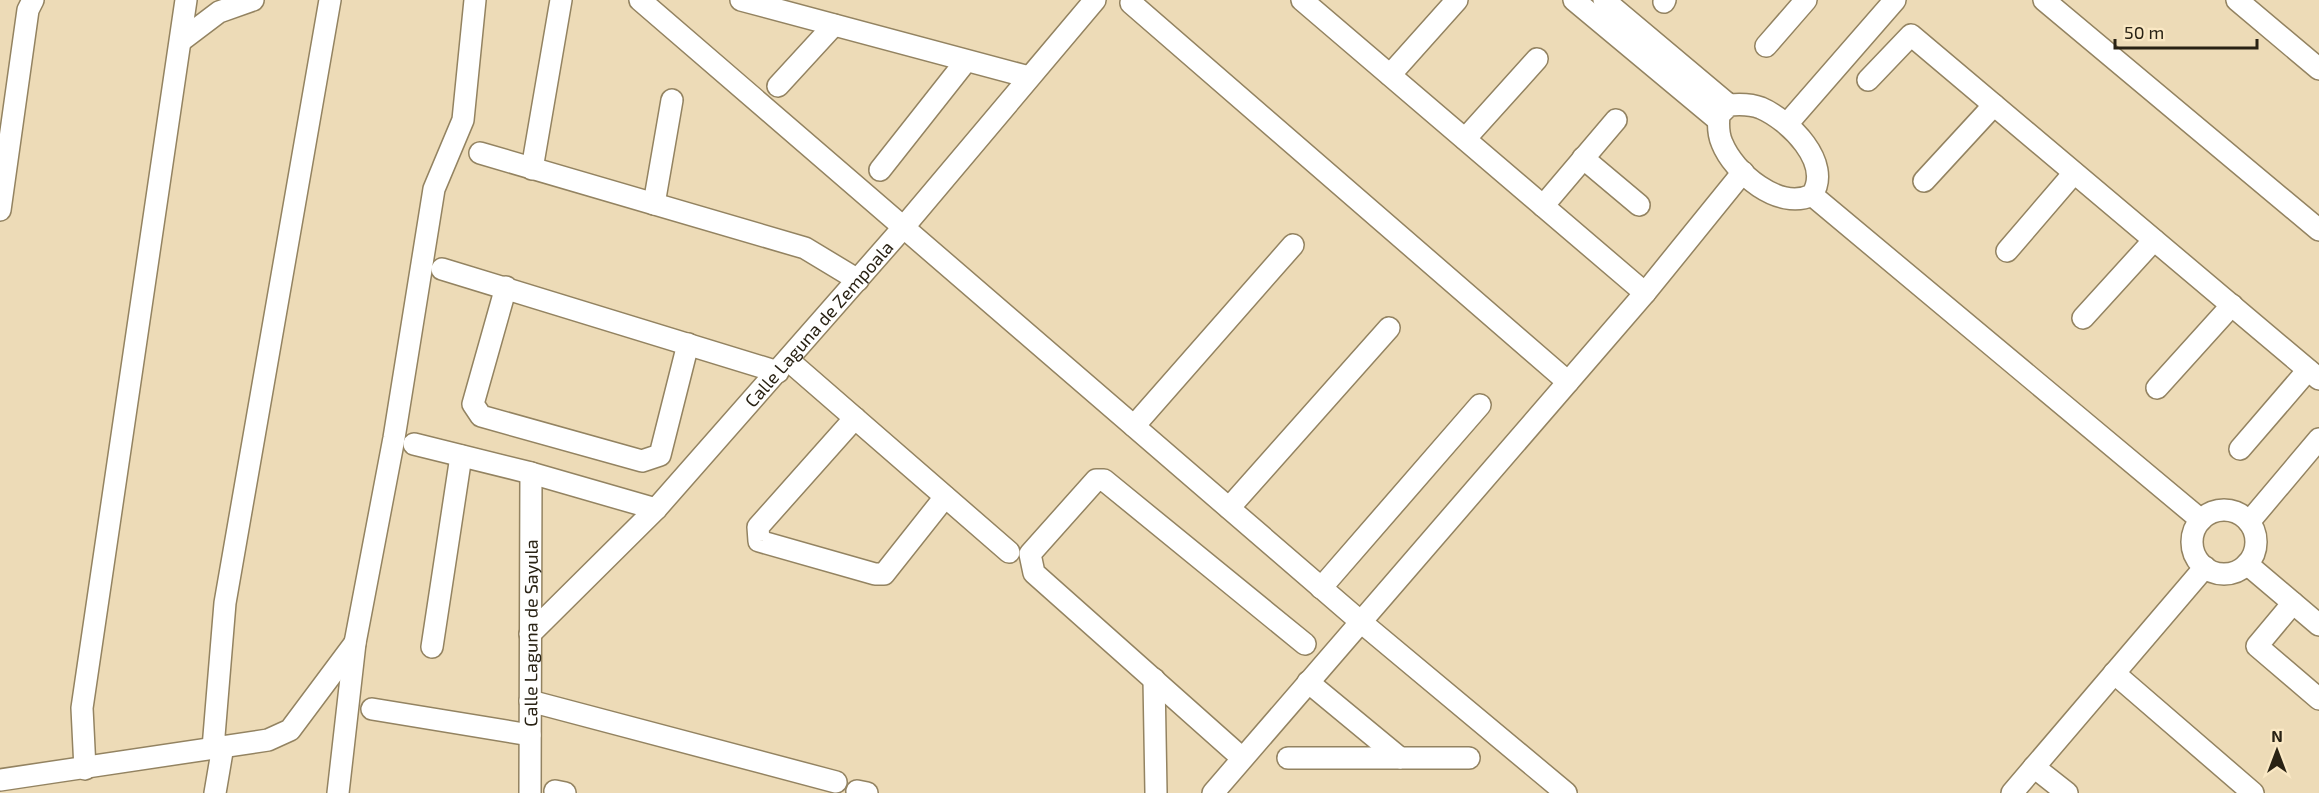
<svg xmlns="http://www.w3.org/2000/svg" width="2319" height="793" font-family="'Exo 2',sans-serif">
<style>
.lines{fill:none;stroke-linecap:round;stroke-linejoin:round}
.minor-casing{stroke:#938361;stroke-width:24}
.minor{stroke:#fff;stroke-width:21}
.labels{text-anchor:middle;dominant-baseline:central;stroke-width:6;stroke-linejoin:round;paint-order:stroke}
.street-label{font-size:18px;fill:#292214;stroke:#fae8c4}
</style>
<rect width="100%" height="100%" fill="#eddbb7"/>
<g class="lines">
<g class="minor-casing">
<g id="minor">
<path d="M 640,0 L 1361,622 L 1566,793"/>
<path d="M 741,0 L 1029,77"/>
<path d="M 1302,0 L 1645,293"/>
<path d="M 1574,0 L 1718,120"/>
<path d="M 1604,0 L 1729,105 C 1740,104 1751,104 1761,108 C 1789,120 1833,163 1812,195 C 1779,211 1734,173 1722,143 C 1718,134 1718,125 1719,115 L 1729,105"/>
<path d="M 2044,0 L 2319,230"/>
<path d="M 2237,0 L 2319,69"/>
<path d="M 1664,2 L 1665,0"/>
<path d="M 1131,3 L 1568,382"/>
<path d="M 182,40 L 219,12 L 253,0"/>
<path d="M 1766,46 L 1806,0"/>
<path d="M 1390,75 L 1457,0"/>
<path d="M 1868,80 L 1911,35 L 2319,379"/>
<path d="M 778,86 L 834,25"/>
<path d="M 1787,124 L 1895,0"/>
<path d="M 1465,139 L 1537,59"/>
<path d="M 480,153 L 805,248 L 858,280"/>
<path d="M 1583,158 L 1639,205"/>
<path d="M 532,169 L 561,0"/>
<path d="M 880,170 L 966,61"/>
<path d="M 1924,181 L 1994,105"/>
<path d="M 1812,195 L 2201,520"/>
<path d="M 654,204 L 672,100"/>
<path d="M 1543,206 L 1616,120"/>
<path d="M 0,210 L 28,10 L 33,0"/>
<path d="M 2007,251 L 2074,173"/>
<path d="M 442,269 L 778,372"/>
<path d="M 506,287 L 473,404 L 481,416 L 642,461 L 660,455 L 688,344"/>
<path d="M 2083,318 L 2154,240"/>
<path d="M 788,360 L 1009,552"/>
<path d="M 2157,388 L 2232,305"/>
<path d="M 855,418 L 758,527 L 759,541 L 875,574 L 884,574 L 945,497"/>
<path d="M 1134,426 L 1293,245"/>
<path d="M 414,444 L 531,473 L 656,509"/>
<path d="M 2240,449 L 2308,370"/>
<path d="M 1229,508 L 1389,328"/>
<circle cx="2224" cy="542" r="32"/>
<path d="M 2249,522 L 2319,439"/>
<path d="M 2247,564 L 2319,625"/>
<path d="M 1321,588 L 1480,405"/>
<path d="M 2293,603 L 2257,646 L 2319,699"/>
<path id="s1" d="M 530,634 L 656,509 L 902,229 L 1095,0"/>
<path d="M 432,647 L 461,456"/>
<path d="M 2114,673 L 2253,793"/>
<path d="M 1154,679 L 1156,792"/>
<path d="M 1308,682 L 1400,758"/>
<path d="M 530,701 L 836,782"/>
<path d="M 372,709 L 530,735"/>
<path d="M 213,748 L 225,603 L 330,0"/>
<path d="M 1242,758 L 1034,573 L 1030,554 L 1096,480 L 1104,480 L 1305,644"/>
<path d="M 1288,758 L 1469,758"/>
<path d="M 2034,767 L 2067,793"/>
<path d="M 85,769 L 82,708 L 186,0"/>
<path d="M 0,780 L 268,740 L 290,730 L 355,643"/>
<path d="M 555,791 L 565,793"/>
<path d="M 857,791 L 867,793"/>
<path d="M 215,793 L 223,746"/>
<path d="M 338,793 L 355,643 L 394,438 L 434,189 L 463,120 L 475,0"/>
<path id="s2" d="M 530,793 L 531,473"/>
<path d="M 1213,793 L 1645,293 L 1743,172"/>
<path d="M 2012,793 L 2205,567"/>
</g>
</g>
<use href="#minor" class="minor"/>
</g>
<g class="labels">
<g class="street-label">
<text stroke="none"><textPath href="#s1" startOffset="424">Calle Laguna de Zempoala</textPath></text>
<text stroke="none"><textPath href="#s2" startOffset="160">Calle Laguna de Sayula</textPath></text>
</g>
</g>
<g transform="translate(2277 751)" stroke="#fae8c4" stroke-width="4.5" paint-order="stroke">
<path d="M0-4.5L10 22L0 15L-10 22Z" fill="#292214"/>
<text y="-9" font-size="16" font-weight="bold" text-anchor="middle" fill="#292214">N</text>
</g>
<path d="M2115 39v9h142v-9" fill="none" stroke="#292214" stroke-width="3"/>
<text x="2124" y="39" font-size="18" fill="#292214" stroke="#fae8c4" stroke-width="4.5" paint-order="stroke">50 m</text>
</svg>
